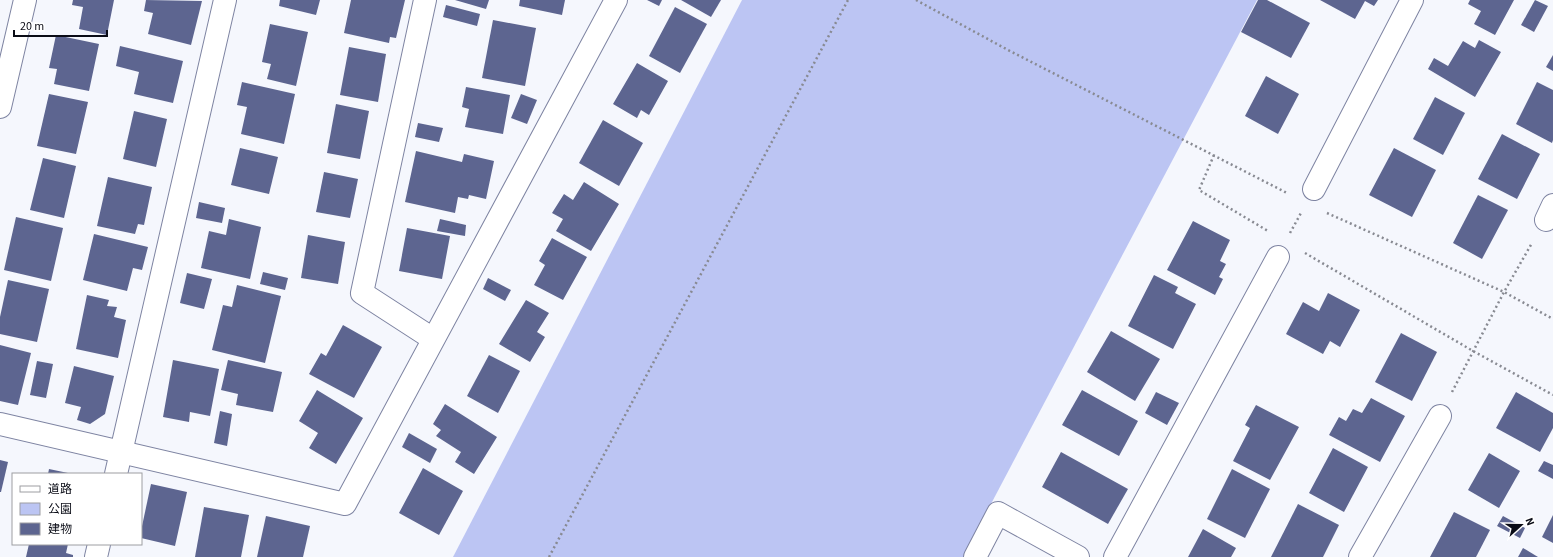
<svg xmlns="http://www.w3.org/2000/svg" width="1553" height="557" font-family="'Source Sans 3','Noto Sans JP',sans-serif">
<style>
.green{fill:#bcc5f3}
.building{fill:#5d6590}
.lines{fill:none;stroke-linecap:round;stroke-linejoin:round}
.minor-casing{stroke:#7e84a2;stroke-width:24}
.path{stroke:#888a92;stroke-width:2.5;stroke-dasharray:2 3;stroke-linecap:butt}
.minor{stroke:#fff;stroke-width:22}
</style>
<rect width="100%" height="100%" fill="#f5f7fd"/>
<path class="green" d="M 742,0 L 1257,0 L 963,557 L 453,557 Z"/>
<g class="building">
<path d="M 73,0 L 114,0 L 107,35 L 79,29 L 83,7 L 72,5 Z"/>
<path d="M 146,0 L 202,1 L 191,45 L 148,34 L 153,13 L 144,11 Z"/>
<path d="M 280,0 L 320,0 L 316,15 L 279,6 Z"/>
<path d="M 351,0 L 405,0 L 396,38 L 390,37 L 389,43 L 344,33 Z"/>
<path d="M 455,0 L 489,0 L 486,9 Z"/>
<path d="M 520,0 L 565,0 L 562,15 L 519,6 Z"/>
<path d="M 647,0 L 662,0 L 659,6 Z"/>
<path d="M 681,0 L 721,0 L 711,17 Z"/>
<path d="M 1258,0 L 1267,0 L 1310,23 L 1291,58 L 1241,32 Z"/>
<path d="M 1320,0 L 1378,0 L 1374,6 L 1365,1 L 1355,19 Z"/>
<path d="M 1470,0 L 1514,0 L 1495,35 L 1474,24 L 1481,11 L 1468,4 Z"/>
<path d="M 1535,0 L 1548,6 L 1534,32 L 1521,25 Z"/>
<path d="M 446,5 L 480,14 L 477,26 L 443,17 Z"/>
<path d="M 675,7 L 707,24 L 680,73 L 649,56 Z"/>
<path d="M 493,20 L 536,28 L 525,86 L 482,78 Z"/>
<path d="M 270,24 L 308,32 L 296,86 L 267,79 L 271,64 L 262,62 Z"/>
<path d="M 56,35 L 99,44 L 89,91 L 54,84 L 57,69 L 49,68 Z"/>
<path d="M 1479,40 L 1501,52 L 1475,97 L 1428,69 L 1434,58 L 1448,66 L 1463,41 L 1475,48 Z"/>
<path d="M 120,46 L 183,61 L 173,103 L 134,94 L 139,72 L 116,66 Z"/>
<path d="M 349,47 L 386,54 L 378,102 L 340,95 Z"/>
<path d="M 1553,55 L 1553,71 L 1546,67 Z"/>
<path d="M 637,63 L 668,81 L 649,115 L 641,110 L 637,118 L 613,104 Z"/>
<path d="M 1266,76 L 1299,94 L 1278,134 L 1245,116 Z"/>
<path d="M 242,82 L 295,94 L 284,144 L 241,134 L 247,107 L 237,105 Z"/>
<path d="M 1537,82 L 1553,90 L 1553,140 L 1552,143 L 1516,124 Z"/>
<path d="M 466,87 L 510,95 L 503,134 L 465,127 L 469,109 L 462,107 Z"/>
<path d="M 49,94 L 88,102 L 76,154 L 37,146 Z"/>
<path d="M 521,94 L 537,100 L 527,124 L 511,118 Z"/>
<path d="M 1435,97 L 1465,113 L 1443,155 L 1413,139 Z"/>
<path d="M 336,104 L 369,111 L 360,159 L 327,153 Z"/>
<path d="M 134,111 L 167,119 L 156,167 L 123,159 Z"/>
<path d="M 603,120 L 643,143 L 619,186 L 579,163 Z"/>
<path d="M 418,123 L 443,128 L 439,142 L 415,137 Z"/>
<path d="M 1502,134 L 1540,154 L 1517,199 L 1478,179 Z"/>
<path d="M 240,148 L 278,157 L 269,194 L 231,185 Z"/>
<path d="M 1394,148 L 1436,170 L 1412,217 L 1369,195 Z"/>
<path d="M 416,151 L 462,162 L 464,154 L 494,161 L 486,199 L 469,195 L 468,199 L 458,197 L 455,213 L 405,202 Z"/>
<path d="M 43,158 L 76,166 L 64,218 L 30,210 Z"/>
<path d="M 324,172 L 358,179 L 350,218 L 316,212 Z"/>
<path d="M 108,177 L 152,187 L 144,225 L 138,224 L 135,234 L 97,226 Z"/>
<path d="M 584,182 L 619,204 L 591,251 L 556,231 L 563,219 L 552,213 L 564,194 L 573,200 Z"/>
<path d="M 1478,195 L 1508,210 L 1482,259 L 1453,243 Z"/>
<path d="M 199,202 L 225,208 L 222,223 L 196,218 Z"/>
<path d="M 16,217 L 63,228 L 51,281 L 4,270 Z"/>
<path d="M 229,219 L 261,227 L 250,279 L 201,268 L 209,231 L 226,235 Z"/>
<path d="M 440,219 L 466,225 L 465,236 L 437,231 Z"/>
<path d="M 1193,221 L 1230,240 L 1220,261 L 1226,264 L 1219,277 L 1223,279 L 1215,295 L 1167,270 Z"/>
<path d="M 407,228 L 450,236 L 442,279 L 399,271 Z"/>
<path d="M 94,234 L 148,247 L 142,270 L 133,268 L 127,291 L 83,280 Z"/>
<path d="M 308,235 L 345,242 L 338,284 L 301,278 Z"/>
<path d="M 552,238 L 587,257 L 563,300 L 534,285 L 545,265 L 539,261 Z"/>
<path d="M 263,272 L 288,278 L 285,290 L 260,284 Z"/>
<path d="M 187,273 L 212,279 L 204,309 L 180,303 Z"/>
<path d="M 1154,275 L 1178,287 L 1175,293 L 1196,304 L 1173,349 L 1128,326 Z"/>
<path d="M 488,278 L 511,290 L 505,301 L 483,289 Z"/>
<path d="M 8,280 L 49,289 L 37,342 L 0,334 L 0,317 Z"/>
<path d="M 237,285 L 281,296 L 265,363 L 212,350 L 223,305 L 232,307 Z"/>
<path d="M 1328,293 L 1360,310 L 1340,347 L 1330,341 L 1323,354 L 1286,334 L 1303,302 L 1319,311 Z"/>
<path d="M 87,295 L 109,300 L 107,306 L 117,307 L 114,317 L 126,320 L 118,358 L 76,349 Z"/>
<path d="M 526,300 L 549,313 L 537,332 L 545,337 L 530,362 L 499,344 Z"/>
<path d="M 343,325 L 382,347 L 354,398 L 309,374 L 321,353 L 326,356 Z"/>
<path d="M 1111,331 L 1160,359 L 1135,401 L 1087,372 Z"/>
<path d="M 1401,333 L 1437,352 L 1412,401 L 1375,382 Z"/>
<path d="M 0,345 L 31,353 L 18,405 L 0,401 Z"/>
<path d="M 489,355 L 520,371 L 498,413 L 467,396 Z"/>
<path d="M 173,360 L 219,369 L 210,416 L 190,412 L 189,422 L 163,417 Z"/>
<path d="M 228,360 L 282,372 L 273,412 L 236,405 L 238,394 L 221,390 Z"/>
<path d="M 37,361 L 53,364 L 46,398 L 30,395 Z"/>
<path d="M 74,366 L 114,376 L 105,414 L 90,424 L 77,420 L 81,407 L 65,403 Z"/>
<path d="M 317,390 L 363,418 L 336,464 L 309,448 L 318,433 L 299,421 Z"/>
<path d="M 1082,390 L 1138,421 L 1119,456 L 1062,425 Z"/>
<path d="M 1156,392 L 1179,403 L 1167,425 L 1145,413 Z"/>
<path d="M 1516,392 L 1553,413 L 1553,428 L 1540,452 L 1496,428 Z"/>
<path d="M 1371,398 L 1405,416 L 1380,462 L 1329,435 L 1339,417 L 1346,421 L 1353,409 L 1362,413 Z"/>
<path d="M 445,404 L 497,437 L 474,474 L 455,462 L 461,452 L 436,436 L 441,430 L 433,424 Z"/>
<path d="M 1256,405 L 1299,427 L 1270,480 L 1233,461 L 1250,428 L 1245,425 Z"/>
<path d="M 220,411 L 232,414 L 227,446 L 214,443 Z"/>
<path d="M 409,433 L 437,449 L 430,463 L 402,447 Z"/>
<path d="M 1333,448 L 1368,467 L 1344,512 L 1309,493 Z"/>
<path d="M 1061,452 L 1128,489 L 1108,524 L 1042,487 Z"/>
<path d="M 1489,453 L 1520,471 L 1499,508 L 1468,490 Z"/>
<path d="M 0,460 L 8,462 L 1,492 L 0,492 Z"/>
<path d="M 1544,461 L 1553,465 L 1553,479 L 1538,471 Z"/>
<path d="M 423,468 L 463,491 L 439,535 L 399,513 Z"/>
<path d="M 49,469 L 68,473 L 68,474 L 48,474 Z"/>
<path d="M 1232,469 L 1270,489 L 1245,538 L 1207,519 Z"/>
<path d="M 151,484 L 187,492 L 175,546 L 141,538 L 141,531 Z"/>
<path d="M 1298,504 L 1339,525 L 1323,557 L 1271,557 Z"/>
<path d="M 204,507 L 249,515 L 241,557 L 195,557 Z"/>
<path d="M 1454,512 L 1490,530 L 1476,557 L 1430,557 Z"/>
<path d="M 1553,515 L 1553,543 L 1542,537 Z"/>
<path d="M 266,516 L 310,526 L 303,557 L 257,557 Z"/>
<path d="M 1503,516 L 1525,528 L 1520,538 L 1497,526 Z"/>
<path d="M 1203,529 L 1236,548 L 1231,557 L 1188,557 Z"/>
<path d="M 29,544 L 68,544 L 66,553 L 73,555 L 73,557 L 26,557 Z"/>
<path d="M 1523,548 L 1538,557 L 1518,557 Z"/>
</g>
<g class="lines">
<g class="minor-casing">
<g id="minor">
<path d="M 425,0 L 362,293 L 433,339"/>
<path d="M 0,107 L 25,0"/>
<path d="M 1314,189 L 1412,0"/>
<path d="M 1546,220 L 1553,205"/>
<path d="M 0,424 L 345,504 L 616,0"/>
<path d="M 116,474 L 225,0"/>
<path d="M 96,557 L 99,544"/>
<path d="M 975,557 L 998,513 L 1078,557"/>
<path d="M 1115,557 L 1278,257"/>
<path d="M 1360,557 L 1440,416"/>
</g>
</g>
<g class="path">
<path d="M 916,0 L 1008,50 L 1287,193"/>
<path d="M 1214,155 L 1199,190 L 1268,231"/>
<path d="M 1327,213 L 1504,292 L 1553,319"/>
<path d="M 1290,233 L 1301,213"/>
<path d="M 1305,253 L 1473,351 L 1553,395"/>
<path d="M 1452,392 L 1504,292 L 1532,243"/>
<path d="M 549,557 L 848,0"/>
</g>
<use href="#minor" class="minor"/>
</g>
<rect x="12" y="473" width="130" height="72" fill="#ffffff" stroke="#9d9ea2"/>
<rect x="20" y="486" width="20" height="6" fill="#ffffff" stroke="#9d9ea2"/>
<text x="48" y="493" font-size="12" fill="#0a0c16">道路</text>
<rect x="20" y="503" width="20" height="12" fill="#bcc5f3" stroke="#9d9ea2"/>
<text x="48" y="513" font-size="12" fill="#0a0c16">公園</text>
<rect x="20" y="523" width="20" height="12" fill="#5d6590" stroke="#9d9ea2"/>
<text x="48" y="533" font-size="12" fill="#0a0c16">建物</text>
<g transform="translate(1521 525) rotate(69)" stroke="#ffffff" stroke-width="3" paint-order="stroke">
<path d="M0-3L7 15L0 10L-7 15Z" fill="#0a0c16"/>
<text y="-6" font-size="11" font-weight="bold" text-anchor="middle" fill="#0a0c16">N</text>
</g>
<path d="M14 30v6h93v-6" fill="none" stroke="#0a0c16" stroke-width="2"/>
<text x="20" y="30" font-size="12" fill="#0a0c16" stroke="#ffffff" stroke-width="3" paint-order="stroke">20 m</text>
</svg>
